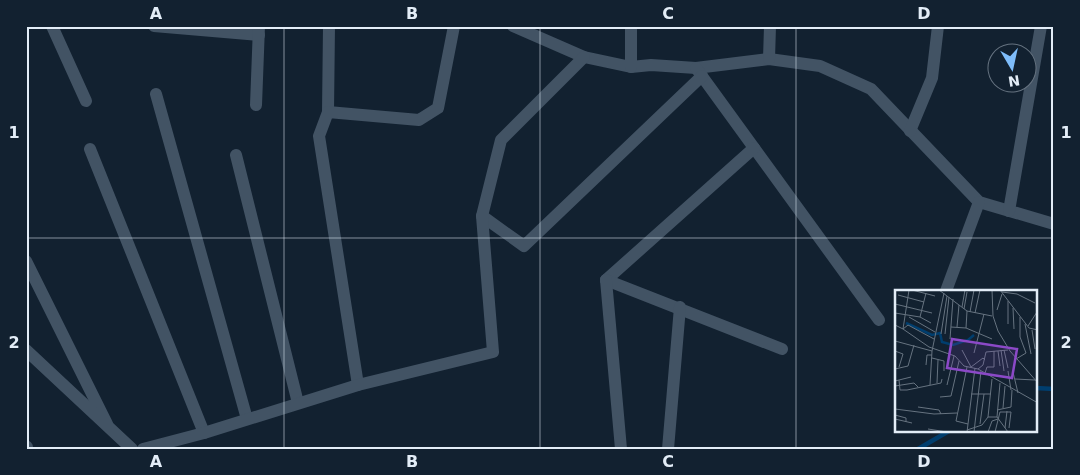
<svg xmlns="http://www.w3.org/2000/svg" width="1080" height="475" font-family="'DejaVu Sans',sans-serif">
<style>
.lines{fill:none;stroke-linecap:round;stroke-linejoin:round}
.stream{stroke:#003e6e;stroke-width:4.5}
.minor{stroke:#425364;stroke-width:12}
.grid{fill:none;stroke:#e3edf7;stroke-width:1;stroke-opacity:0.55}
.inset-river{fill:none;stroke:#003e6e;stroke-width:2.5}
.inset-road{fill:none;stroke:#667380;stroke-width:1}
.view{fill:#8b49c7;fill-opacity:0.15;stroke:#8b49c7;stroke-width:2.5}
.inset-edge{fill:none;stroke:#e3edf7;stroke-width:2.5}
.neatline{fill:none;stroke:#e3edf7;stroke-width:2}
.grid-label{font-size:16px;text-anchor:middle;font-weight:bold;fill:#e3edf7}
</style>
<rect width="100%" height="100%" fill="#122130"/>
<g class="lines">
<g class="stream">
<path d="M 1036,388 L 1054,389"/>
<path d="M 918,449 L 949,431"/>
</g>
<g class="minor">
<path d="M 52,26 L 86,101"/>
<path d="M 154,26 L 259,35"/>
<path d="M 513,26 L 584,57 L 631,67 L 651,65 L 696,68 L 769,59 L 820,66 L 871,89 L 979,202 L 1054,224"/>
<path d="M 631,26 L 631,67"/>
<path d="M 769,59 L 770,26"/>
<path d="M 696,68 L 879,320"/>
<path d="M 156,94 L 247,419"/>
<path d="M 256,105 L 259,26"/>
<path d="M 328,112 L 329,26"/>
<path d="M 910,131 L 932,78 L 938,26"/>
<path d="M 90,149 L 204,433"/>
<path d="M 236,155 L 298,403"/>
<path d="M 1009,211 L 1041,26"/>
<path d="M 482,216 L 524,246 L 702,76"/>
<path d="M 26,261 L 107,424"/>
<path d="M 606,280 L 754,148"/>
<path d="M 606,280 L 782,349"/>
<path d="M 606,280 L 621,449"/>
<path d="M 946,291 L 979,202"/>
<path d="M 26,350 L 132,449"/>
<path d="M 358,385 L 319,136 L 328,112 L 419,120 L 438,108 L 454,26"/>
<path d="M 26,446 L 27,447"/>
<path d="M 143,449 L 204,433 L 358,385 L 493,352 L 482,216 L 501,140 L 584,57"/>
<path d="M 668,449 L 680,307"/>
</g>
</g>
<path class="grid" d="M 284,26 L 284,449M 540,26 L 540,449M 796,26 L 796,449M 26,238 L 1054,238"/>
<g transform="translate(895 290)">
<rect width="142" height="142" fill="#122130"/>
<path class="inset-river" d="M 11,33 L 37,45 L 45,43 L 47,52 L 58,55 L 73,50 L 79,45"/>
<path class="inset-road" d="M 14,0 L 8,39 L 34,57 L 60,66 L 69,76 L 83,79 L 143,113M 17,0 L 40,6M 44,0 L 72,21 L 97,26M 97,0 L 98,26 L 103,41 L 115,61 L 143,93M 105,0 L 134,38 L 143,40M 107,2 L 122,4 L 140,13M 3,5 L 29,12M 0,14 L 37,23M 67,17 L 70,0M 118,18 L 119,39M 69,19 L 72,2M 102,20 L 107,4M 75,22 L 79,0M 0,23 L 25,27 L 36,33M 80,23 L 85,0M 14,27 L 40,42M 25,27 L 31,3M 113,34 L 113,11M 130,34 L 136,64M 0,35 L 8,39 L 13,35 L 39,49M 133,36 L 142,22M 56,37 L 71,38 L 97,49M 62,37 L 64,15M 71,38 L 72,21M 137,40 L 140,59M 46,44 L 52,6M 50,44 L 54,7M 55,49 L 58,9M 0,51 L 37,61M 67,60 L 76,77M 106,60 L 109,81M 109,60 L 113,78M 0,61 L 8,64 L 4,77M 103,61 L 105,76M 79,63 L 89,24M 37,68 L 49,71 L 49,81M 121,69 L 131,63 L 125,47 L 125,27M 31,75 L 32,65 L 37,65M 72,77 L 61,131 L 73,134M 76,77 L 88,68 L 90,70M 0,79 L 13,76 L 19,55M 83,79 L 88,75 L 91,62 L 113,60M 113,81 L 116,100M 118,82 L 123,103M 90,83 L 92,77 L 99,77 L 99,61M 120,89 L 140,90M 4,90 L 5,100 L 12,100 L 46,93 L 47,89M 0,91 L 16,87M 42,93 L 43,70M 105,93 L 102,127 L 113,142M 35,95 L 37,61 L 49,3M 52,95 L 59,66M 0,96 L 19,93 L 23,97M 76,104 L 96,104M 45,107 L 56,106 L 64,71M 23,117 L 44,120 L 46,124M 108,118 L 110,96M 0,119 L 39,124 L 62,123M 102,120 L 116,117 L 117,100M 0,125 L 11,128 L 11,132M 93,127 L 97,89M 0,129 L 17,133M 85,134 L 89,104M 110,138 L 112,121M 33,139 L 52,142M 72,140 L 87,135 L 93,127 L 102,127M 72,142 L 80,78M 79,142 L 86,81M 93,142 L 97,131 L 103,129M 100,142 L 105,122 L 116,122 L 114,138"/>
<path class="view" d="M 57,49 L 122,59 L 117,88 L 52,78 Z"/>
<rect width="142" height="142" class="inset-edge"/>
</g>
<rect width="1080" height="475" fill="none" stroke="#122130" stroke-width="55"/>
<g transform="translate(1012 68) rotate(171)"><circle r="24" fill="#122130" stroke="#667380"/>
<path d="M0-4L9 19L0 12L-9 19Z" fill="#7fbdfa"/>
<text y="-8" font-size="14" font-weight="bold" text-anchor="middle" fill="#e3edf7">N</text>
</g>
<rect x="28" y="28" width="1024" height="420" class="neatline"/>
<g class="grid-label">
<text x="156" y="19">A</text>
<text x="412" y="19">B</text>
<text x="668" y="19">C</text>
<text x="924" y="19">D</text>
<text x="14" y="138">1</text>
<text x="1066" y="138">1</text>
<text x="14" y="348">2</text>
<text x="1066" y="348">2</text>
<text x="156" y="467">A</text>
<text x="412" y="467">B</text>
<text x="668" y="467">C</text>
<text x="924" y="467">D</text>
</g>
</svg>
